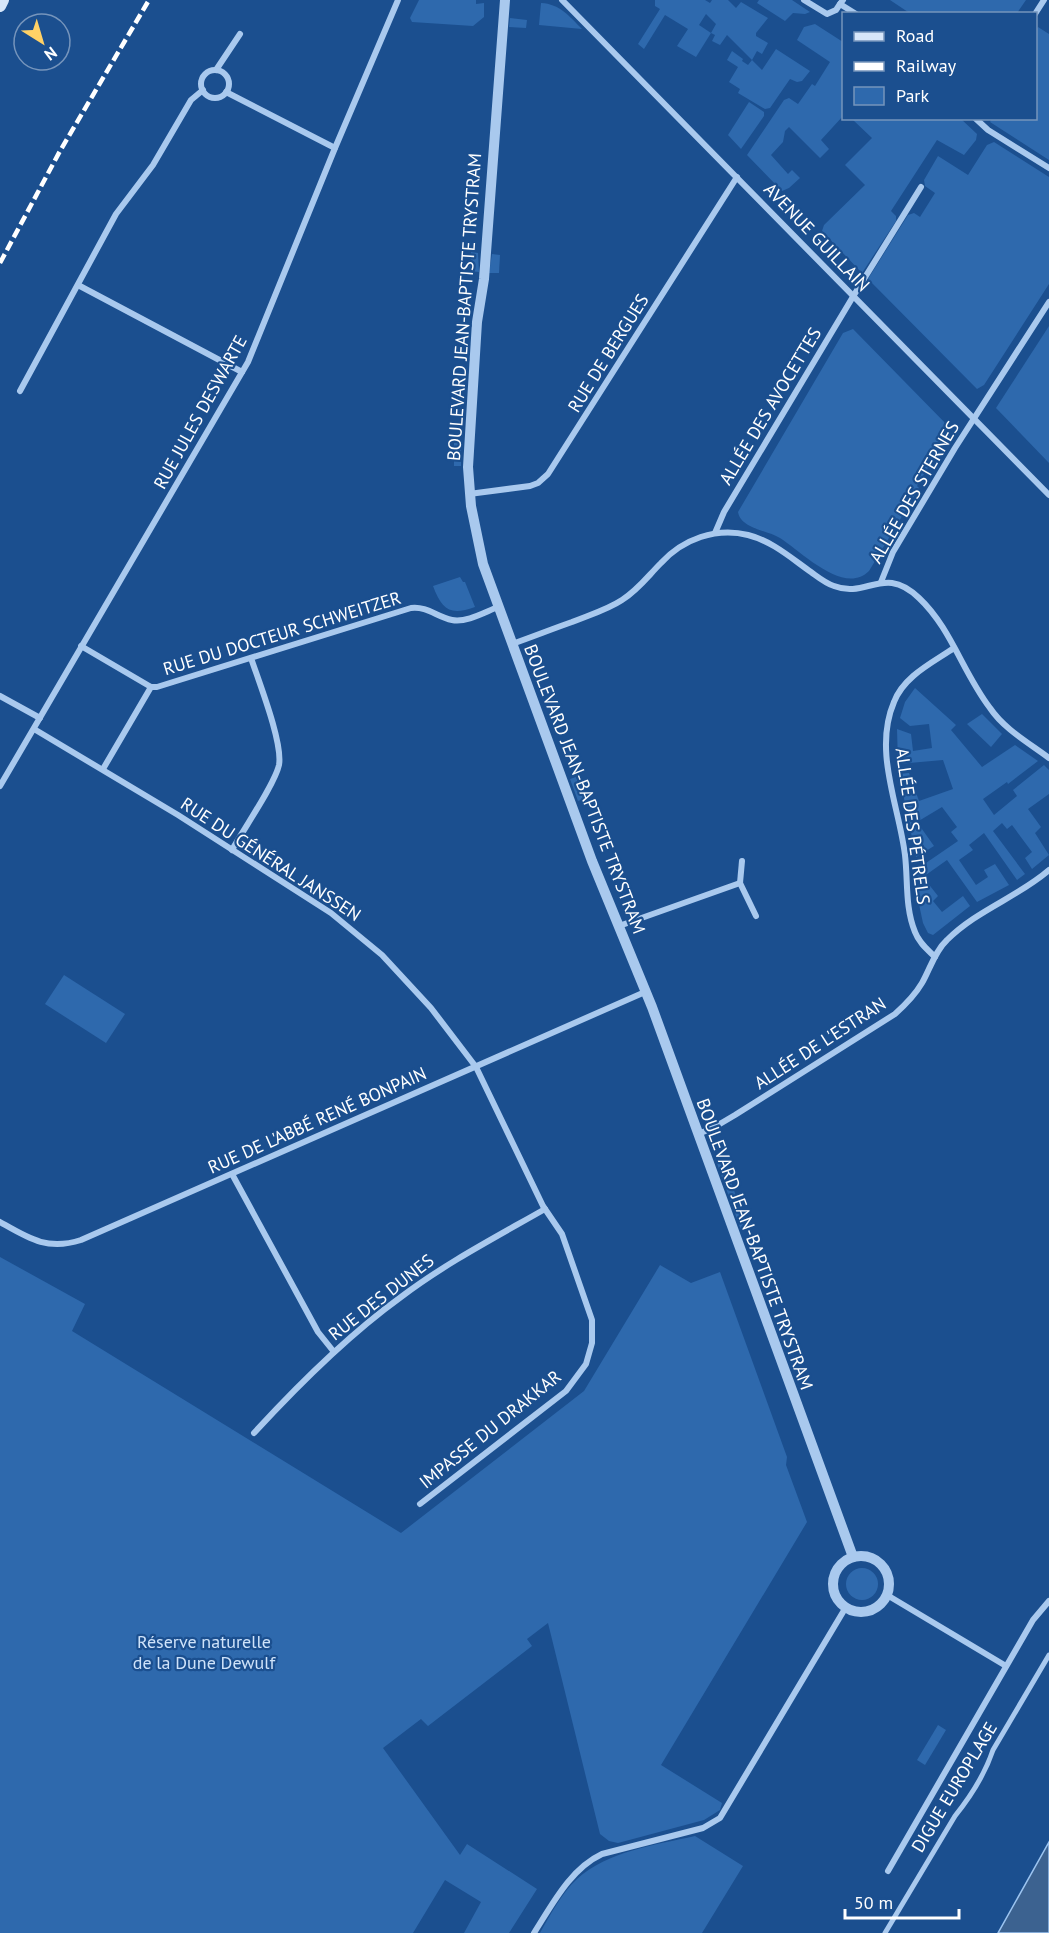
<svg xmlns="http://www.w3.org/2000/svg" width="1049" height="1933" font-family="'PT Sans',sans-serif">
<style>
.green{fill:#2e69ad;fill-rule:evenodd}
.water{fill:#3c6290;stroke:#9cc4f0;stroke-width:1.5}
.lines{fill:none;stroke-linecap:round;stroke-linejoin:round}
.pedestrian{stroke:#a9c9ee;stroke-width:5}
.minor{stroke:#a9c9ee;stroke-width:6}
.tertiary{stroke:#a9c9ee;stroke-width:10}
.secondary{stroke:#d6e6fa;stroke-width:12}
.rail{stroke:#fff;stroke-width:4.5;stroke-dasharray:10 4.5;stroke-linecap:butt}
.labels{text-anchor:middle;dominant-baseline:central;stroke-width:4.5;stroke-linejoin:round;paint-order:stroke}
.street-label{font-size:18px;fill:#fff;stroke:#1b4f8f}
.park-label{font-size:18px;fill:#cfe3fa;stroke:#1b4f8f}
</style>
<rect width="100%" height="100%" fill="#1b4f8f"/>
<g class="green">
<path d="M 419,0 L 476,0 L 476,4 L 484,3 L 484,17 L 473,26 L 412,22 L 410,18 Z"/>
<path d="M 655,0 L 705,0 L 710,3 L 712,0 L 728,0 L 736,8 L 741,2 L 768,18 L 756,33 L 756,36 L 768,43 L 762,54 L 757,51 L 752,60 L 762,70 L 776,49 L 810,71 L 802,81 L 797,82 L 790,79 L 770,108 L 765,109 L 738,93 L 740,89 L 729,82 L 738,67 L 727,60 L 732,51 L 743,59 L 742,61 L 748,65 L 752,60 L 727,35 L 720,45 L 712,41 L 715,35 L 711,33 L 696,57 L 677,46 L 688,29 L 665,15 L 644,49 L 638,44 L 660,9 L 655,6 ZM 706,14 L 716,24 L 711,33 L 699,25 Z"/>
<path d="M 759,0 L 792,0 L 810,12 L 805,14 L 793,13 L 785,21 L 757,3 Z"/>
<path d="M 890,0 L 1026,0 L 1017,13 L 907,14 L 908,12 Z"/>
<path d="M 541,3 C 560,4 569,16 582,29 L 539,25 Z"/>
<path d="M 510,18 L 527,20 L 526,28 L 509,27 Z"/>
<path d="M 815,24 L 843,42 L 843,116 L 821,140 L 829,149 L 820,158 L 789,127 L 785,131 L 783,142 L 771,155 L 788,174 L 792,170 L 800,178 L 789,188 L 782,191 L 747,155 L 784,100 L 789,98 L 798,104 L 812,84 L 815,86 L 830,62 L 797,40 L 804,27 Z"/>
<path d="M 1038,27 L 1049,34 L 1049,160 L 990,122 L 992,119 L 1036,118 L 1036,30 Z"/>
<path d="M 749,102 L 764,112 L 764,116 L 741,149 L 728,135 Z"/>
<path d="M 852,119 L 961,119 L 977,134 L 976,140 L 964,155 L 937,140 L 891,211 L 896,216 L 896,221 L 862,273 L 822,231 L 824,225 L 865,185 L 845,165 L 872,138 Z"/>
<path d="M 994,142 L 1049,177 L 1049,284 L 984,385 L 977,389 L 868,279 L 908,215 L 914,213 L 920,217 L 935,193 L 925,186 L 924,180 L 938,156 L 968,175 L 987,145 Z"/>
<path d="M 471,252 L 478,253 L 479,272 L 470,271 Z"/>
<path d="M 492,254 L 500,255 L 499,273 L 489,273 Z"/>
<path d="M 1049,326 L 1049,463 L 996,408 Z"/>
<path d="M 853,329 L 951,429 L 917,486 L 919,488 L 869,571 C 844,596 802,552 780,538 C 767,530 741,529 738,512 L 843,333 Z"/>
<rect x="454" y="443" width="7" height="23"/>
<path d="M 460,577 L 463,582 L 465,582 L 475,607 C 450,616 442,610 433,586 Z"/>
<path d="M 915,688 L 956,725 L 951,730 L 982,767 L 1015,745 L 1038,761 L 1008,784 L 1007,782 L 983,799 L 994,815 L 1017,796 L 1013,790 L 1044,765 L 1049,770 L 1049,794 L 1028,809 L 1041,827 L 1035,833 L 1049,855 L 1032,869 L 1025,858 L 1032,852 L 1012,825 L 1007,829 L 1002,823 L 993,831 L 1025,874 L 1017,880 L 984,833 L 969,845 L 973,850 L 959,860 L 976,885 L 988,877 L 984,870 L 995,864 L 1009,885 L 977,902 L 947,860 L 923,877 L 938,896 L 933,901 L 942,912 L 963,896 L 970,906 L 933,935 L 928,933 L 923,923 L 917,895 L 917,874 L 923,865 L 958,841 L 951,832 L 957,827 L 942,807 L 917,822 L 934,846 L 916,857 L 899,774 L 909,773 L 919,801 L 953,789 L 943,760 L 898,764 L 897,729 L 911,734 L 913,751 L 932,748 L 929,724 L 910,726 L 900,718 L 905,702 Z"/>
<path d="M 982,714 L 1002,734 L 991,747 L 967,724 Z"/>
<path d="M 576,777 L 584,799 L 578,801 L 570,779 Z"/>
<path d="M 64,975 L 125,1014 L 106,1043 L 45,1004 Z"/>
<path d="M 720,1153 L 748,1228 L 741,1230 L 714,1155 Z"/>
<path d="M 0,1257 L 85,1304 L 72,1331 L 401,1533 L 584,1391 L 660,1265 L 691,1283 L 720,1272 L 787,1457 L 786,1465 L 807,1522 L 661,1765 L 722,1803 L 720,1810 L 704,1820 L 618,1843 L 609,1841 L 600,1834 L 548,1623 L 527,1639 L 532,1646 L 428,1726 L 421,1719 L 383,1748 L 460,1855 L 467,1844 L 537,1889 L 509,1933 L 464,1933 L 481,1902 L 445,1880 L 413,1933 L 0,1933 Z"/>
<circle cx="862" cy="1584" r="16"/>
<path d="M 938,1725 L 946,1730 L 925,1765 L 917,1760 Z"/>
<path d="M 695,1836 L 743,1866 L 702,1933 L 540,1933 C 550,1915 562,1893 577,1879 C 608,1851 655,1845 695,1836 Z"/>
</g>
<path class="water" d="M 1049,1842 L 1049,1933 L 998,1933 Z"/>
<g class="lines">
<path class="pedestrian" d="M 885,1933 L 955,1816 C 971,1796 985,1774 993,1750 L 1049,1655"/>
<g class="minor">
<path d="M 562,0 L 1049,495"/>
<path d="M 804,0 L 827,14 L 836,10 L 840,4"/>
<path d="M 843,0 L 840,4 L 856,14"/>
<path d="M 1035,14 L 1044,0"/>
<path d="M 216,70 L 240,34"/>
<circle cx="215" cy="84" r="14"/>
<path d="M 226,92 L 335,148"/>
<path d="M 975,118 L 988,130 L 1049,168"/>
<path d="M 78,285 L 242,372"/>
<path d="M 20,391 L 116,214 L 153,165 L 191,100 L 203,90"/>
<path d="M 469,494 L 530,486 L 538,483 L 548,474 L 737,177"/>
<path d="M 715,533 L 724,512 L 854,295 L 921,187"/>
<path d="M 881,582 L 893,552 L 955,448 L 1049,302"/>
<path d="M 512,644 C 532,637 552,629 572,622 C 589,615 607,610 622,600 C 638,590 648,576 661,563 C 683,539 716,527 748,535 C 772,541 791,558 811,572 C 818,577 825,583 834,586 C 867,599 884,564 919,598 C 951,628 963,673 990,708 C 1004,729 1029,743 1049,758"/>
<path d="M 81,646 L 151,687 L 157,687 L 411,608 C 427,606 437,617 452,620 C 466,623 485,612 498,607"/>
<path d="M 0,696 L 40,718"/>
<path d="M 34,729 L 178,815 L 331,913 L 382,955 L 431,1008 L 476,1067 L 543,1206 L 562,1234 L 592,1320 L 592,1343 L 586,1364 L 566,1391 L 420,1504"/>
<path d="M 103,769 L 151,687"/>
<path d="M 0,786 L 248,362 L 335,148 L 398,0"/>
<path d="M 232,850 C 243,830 275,784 279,765 C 283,743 259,682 251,658"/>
<path d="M 740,883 L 742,861"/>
<path d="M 619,926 L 740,883 L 756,916"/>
<path d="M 935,957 C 928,950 919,943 915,932 C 905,908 908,881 905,855 C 899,806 873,751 894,702 C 904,676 932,663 954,648"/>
<path d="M 698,1134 L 713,1128 L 735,1115 L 895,1014 C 905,1005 915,995 922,983 C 930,969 935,951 947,940 C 977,910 1018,897 1049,870"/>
<path d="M 232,1174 L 318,1332 L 334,1352"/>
<path d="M 0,1222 C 28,1238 47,1251 81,1240 L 645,992"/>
<path d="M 254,1433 C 299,1384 347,1336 401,1297 C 446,1263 496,1237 545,1209"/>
<path d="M 887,1595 L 1006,1666"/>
<path d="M 888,1871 L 1033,1620 L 1049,1601"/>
<path d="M 534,1933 C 552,1905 570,1869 602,1854 L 703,1828 L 720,1818 L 846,1607"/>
</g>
<g class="tertiary">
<path d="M 505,0 L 484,279 L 477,322 L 468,467 L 471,506 L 483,564 L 592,861 L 652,1007 L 853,1557"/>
<circle cx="861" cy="1584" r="28"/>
</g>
<path class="secondary" d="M 0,6 L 3,0"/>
<path class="rail" d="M 0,263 L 60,151 L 149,0"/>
</g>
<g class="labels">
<g class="street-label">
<text transform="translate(817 237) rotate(46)">AVENUE GUILLAIN</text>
<text transform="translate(464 307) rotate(-86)">BOULEVARD JEAN-BAPTISTE TRYSTRAM</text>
<text transform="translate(608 353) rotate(-58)">RUE DE BERGUES</text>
<text transform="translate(770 406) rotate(-59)">ALLÉE DES AVOCETTES</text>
<text transform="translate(200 412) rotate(-61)">RUE JULES DESWARTE</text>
<text transform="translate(914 492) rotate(-60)">ALLÉE DES STERNES</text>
<text transform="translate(282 633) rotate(-17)">RUE DU DOCTEUR SCHWEITZER</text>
<text transform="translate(585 789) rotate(69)">BOULEVARD JEAN-BAPTISTE TRYSTRAM</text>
<text transform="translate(913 826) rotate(82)">ALLÉE DES PÉTRELS</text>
<text transform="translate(271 859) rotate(33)">RUE DU GÉNÉRAL JANSSEN</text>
<text transform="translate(820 1043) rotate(-33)">ALLÉE DE L'ESTRAN</text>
<text transform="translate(317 1120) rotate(-24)">RUE DE L'ABBÉ RENÉ BONPAIN</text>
<text transform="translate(755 1244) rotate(70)">BOULEVARD JEAN-BAPTISTE TRYSTRAM</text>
<text transform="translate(381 1297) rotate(-38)">RUE DES DUNES</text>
<text transform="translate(490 1429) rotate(-39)">IMPASSE DU DRAKKAR</text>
<text transform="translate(954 1787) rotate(-59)">DIGUE EUROPLAGE</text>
</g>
<g class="park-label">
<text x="204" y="1641">Réserve naturelle<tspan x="204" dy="21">de la Dune Dewulf</tspan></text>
</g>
</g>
<rect x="842" y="12" width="195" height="108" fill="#1b4f8f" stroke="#7695bc" stroke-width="1.5"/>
<rect x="854" y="32" width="30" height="9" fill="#d6e6fa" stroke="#7695bc" stroke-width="1.5"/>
<text x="896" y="42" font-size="18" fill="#ffffff">Road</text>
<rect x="854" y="62" width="30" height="9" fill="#ffffff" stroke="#7695bc" stroke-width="1.5"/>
<text x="896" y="72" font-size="18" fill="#ffffff">Railway</text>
<rect x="854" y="87" width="30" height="18" fill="#2e69ad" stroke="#7695bc" stroke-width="1.5"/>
<text x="896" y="102" font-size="18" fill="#ffffff">Park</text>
<g transform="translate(42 42) rotate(143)"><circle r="28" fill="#1b4f8f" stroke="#7695bc" stroke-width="1.5"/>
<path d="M0-4.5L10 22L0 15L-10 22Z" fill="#ffd166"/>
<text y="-9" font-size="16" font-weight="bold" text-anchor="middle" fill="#ffffff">N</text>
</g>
<path d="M845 1909v9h114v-9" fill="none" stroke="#ffffff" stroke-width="3"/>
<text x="854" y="1909" font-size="18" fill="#ffffff" stroke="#1b4f8f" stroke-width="4.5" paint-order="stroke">50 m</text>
</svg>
